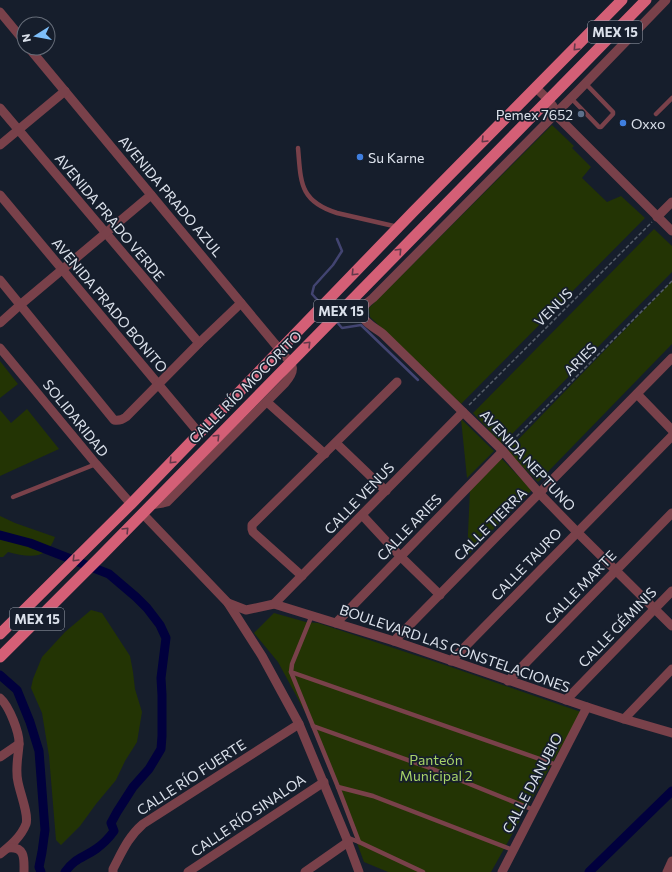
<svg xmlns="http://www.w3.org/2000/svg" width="672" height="872" font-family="Commissioner,sans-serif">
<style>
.green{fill:#233404}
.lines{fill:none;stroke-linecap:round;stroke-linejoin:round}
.stream{stroke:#424471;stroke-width:2.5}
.canal{stroke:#01003d;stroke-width:9}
.path{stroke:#565e6a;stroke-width:1.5;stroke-dasharray:4 2;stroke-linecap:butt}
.service{stroke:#79414a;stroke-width:4.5}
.minor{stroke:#79414a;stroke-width:9}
.primary{stroke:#d45f76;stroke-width:11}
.oneway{stroke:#62384a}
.service-dot{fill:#5c6f8a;stroke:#161e2c;stroke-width:1.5}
.shop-dot{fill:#3f7fe0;stroke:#161e2c;stroke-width:1.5}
.labels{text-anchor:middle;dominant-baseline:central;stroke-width:3.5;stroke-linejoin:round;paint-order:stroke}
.shield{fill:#161e2c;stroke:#a0a6b2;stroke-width:1}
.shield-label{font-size:13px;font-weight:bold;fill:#dbe1eb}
.poi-label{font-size:14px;fill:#dbe1eb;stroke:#161e2c;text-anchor:start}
.street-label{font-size:14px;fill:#dbe1eb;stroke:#161e2c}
.park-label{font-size:14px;fill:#a8d368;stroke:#161e2c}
</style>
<rect width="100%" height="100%" fill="#161e2c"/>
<g class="green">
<path d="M 552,125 L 574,146 L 572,148 L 591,167 L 582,178 L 607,202 L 621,196 L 645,218 L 461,404 L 370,317 L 369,308 Z"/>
<path d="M 654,229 L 672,246 L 672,272 L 502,444 L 473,413 Z"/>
<path d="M 672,281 L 672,344 L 538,482 L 507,451 Z"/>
<path d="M 0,361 L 18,384 L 0,398 Z"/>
<path d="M 27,409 L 59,449 L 0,476 L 0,410 L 11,423 Z"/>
<path d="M 461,419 L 494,451 L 467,478 Z"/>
<path d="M 500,457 L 532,490 L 467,556 L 470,489 Z"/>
<path d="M 0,516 L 15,523 L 55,537 C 47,561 28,557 8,552 L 3,557 L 0,557 Z"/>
<path d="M 91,610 L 102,613 L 130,656 L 133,672 L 135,689 L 142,712 L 137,742 L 125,761 L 116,780 L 96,804 L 80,826 L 61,845 L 56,840 L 49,756 L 42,713 L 31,688 L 33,679 L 42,657 L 65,632 Z"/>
<path d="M 274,613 L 306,622 L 318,623 L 448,666 L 581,712 L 491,872 L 388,872 L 364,862 L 346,813 L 310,721 L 278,662 L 254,633 Z"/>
</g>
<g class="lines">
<g class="stream">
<path d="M 321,304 L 312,294 L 314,286 L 333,265 L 342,251 L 337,239"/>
<path d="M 324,307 L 331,316"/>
<path d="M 336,321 L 342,328 L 361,325 L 418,380"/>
</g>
<g class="canal">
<path d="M 0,535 L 30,543 L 109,574 L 136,597 L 147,608 L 160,625 L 166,638 L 161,678 L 162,695 L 162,736 L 161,749 L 149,769 L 133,787 L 117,812 L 111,823 L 114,831 C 109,838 103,844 96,849 C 83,858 75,858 65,872"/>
<path d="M 0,675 L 17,690 L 30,722 L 39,751 L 45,830 L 42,852 L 39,867 L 41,872"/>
<path d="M 589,872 L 672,791"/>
</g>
<g class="path">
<path d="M 469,405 L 652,222"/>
<path d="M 508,445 L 672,281"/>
</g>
<g class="service">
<path d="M 571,98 L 599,127 L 601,127 L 613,114 L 613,112 L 585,83"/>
<path d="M 656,114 L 672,98"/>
<path d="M 298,148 C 301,182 299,201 337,213 L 398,227"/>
<path d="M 13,497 L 96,464"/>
<path d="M 312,615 L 292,664 L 291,672 L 557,765"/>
<path d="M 291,672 L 338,787 L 359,842"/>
<path d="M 313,726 L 430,768 L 534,810"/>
<path d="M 338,787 L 373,796 L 513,850"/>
<path d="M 346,837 L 359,842 L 423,872"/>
</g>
<g class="minor">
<path d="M 666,0 L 578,91 L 373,298 C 369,301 363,306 362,311 C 359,320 377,329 383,334 L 503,451 L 540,494 L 577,532 L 672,626"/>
<path d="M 0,12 L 24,41"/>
<path d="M 29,48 L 280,350 C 291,364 299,367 285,383 L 167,502 L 163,503 L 150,505"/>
<path d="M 536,88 C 546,97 555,106 559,118 L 672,231"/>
<path d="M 0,108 L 199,343"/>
<path d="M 0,145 L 65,91"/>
<path d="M 0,195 L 199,433"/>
<path d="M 657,217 L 672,202"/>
<path d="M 0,280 L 114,420 C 119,421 122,420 126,417 L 199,343 L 241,303"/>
<path d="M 0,323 L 20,305 L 151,195"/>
<path d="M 0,348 L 96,464 L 131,504"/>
<path d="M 637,394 L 672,430"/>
<path d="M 267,402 L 325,454"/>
<path d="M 336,443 L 386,491"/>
<path d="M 142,513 L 228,603 L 262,656 L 299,724 L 346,837 L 359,872"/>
<path d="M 362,515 L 400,556 L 440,595"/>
<path d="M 302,576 L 253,532 L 252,529 L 252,525 L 397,382"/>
<path d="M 228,603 L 246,610 L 274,604 L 394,641 L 587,707 L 624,719 L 672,733"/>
<path d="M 274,604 L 463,412"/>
<path d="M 336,623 L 503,451"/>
<path d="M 394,641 L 672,358"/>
<path d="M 451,661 L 672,436"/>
<path d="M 508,681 L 672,513"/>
<path d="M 0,698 C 9,706 20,733 19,745 C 18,758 15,770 18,782 C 20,793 29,815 26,824 C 21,837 10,846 0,854"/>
<path d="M 566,700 L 672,591"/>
<path d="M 624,719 L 672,669"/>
<path d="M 0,757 L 19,744"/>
<path d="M 8,848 C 26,846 24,860 24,872"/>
<path d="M 113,872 L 113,869 C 122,852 128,837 143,824 L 299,724"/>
<path d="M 188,872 L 324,782"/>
<path d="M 305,872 L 348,842"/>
<path d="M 502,872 L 587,707"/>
<path d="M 667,872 L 672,861"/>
</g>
<g class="primary">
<path d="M 0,634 L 131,504 L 413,212 L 622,0"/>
<path d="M 0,657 L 99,558 L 646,0"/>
</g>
</g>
<defs><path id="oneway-chevron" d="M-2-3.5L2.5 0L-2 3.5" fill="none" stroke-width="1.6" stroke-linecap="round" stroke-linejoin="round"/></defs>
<g class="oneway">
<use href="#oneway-chevron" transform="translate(576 48) rotate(134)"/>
<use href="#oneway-chevron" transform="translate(484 140) rotate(135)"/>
<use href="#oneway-chevron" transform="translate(399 251) rotate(-46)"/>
<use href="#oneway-chevron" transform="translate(354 273) rotate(134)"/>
<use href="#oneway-chevron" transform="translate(308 344) rotate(-45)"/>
<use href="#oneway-chevron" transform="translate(217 437) rotate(-45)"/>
<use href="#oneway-chevron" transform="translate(172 461) rotate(134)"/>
<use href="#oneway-chevron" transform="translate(126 530) rotate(-46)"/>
<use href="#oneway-chevron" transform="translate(75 559) rotate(135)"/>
</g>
<circle class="service-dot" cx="581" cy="114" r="4"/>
<g class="shop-dot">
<circle cx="623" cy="123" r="4"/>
<circle cx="360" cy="157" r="4"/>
</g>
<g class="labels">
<g class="shield">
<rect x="588" y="21" width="54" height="22" rx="3"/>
<rect x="314" y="300" width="54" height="22" rx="3"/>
<rect x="10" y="608" width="54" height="22" rx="3"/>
</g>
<g class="shield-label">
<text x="615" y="32">MEX 15</text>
<text x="341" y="311">MEX 15</text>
<text x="37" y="619">MEX 15</text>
</g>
<g class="poi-label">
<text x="573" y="114" text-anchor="end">Pemex 7652</text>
<text x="631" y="123">Oxxo</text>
<text x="368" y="157">Su Karne</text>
</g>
<g class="street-label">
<text transform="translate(171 196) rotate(50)">AVENIDA PRADO AZUL</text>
<text transform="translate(110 217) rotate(50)">AVENIDA PRADO VERDE</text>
<text transform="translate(110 305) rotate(50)">AVENIDA PRADO BONITO</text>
<text transform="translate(553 307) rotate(-45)">VENUS</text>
<text transform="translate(580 359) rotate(-45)">ARIES</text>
<text transform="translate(245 387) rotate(-45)">CALLE RÍO MOCORITO</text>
<text transform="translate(76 418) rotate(51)">SOLIDARIDAD</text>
<text transform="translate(528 460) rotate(47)">AVENIDA NEPTUNO</text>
<text transform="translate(359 498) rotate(-46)">CALLE VENUS</text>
<text transform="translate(490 524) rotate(-45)">CALLE TIERRA</text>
<text transform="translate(409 527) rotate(-46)">CALLE ARIES</text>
<text transform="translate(526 564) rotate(-46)">CALLE TAURO</text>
<text transform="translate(580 587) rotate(-46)">CALLE MARTE</text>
<text transform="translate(617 627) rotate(-46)">CALLE GÉMINIS</text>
<text transform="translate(455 648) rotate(19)">BOULEVARD LAS CONSTELACIONES</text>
<text transform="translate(191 777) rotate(-33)">CALLE RÍO FUERTE</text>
<text transform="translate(532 783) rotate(-62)">CALLE DANUBIO</text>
<text transform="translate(248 815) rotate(-34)">CALLE RÍO SINALOA</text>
</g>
<g class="park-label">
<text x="436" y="759">Panteón<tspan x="436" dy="16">Municipal 2</tspan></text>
</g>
</g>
<g transform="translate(36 36) rotate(259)"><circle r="19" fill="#161e2c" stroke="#656c78"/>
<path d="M0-3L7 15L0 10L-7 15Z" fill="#7dbef9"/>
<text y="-6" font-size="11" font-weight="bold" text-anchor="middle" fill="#dbe1eb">N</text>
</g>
</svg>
